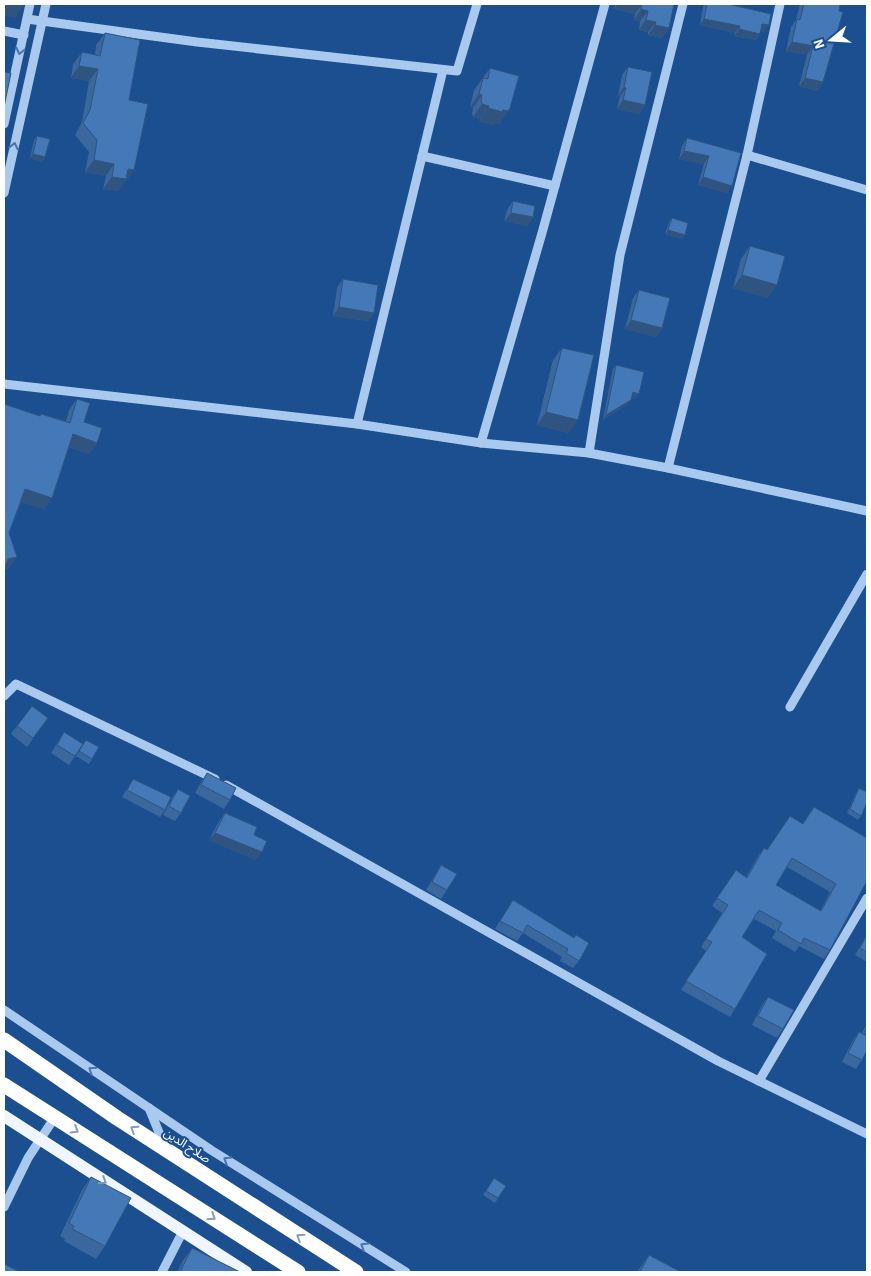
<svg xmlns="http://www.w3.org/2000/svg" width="871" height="1276" font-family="'Source Sans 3','Noto Sans Arabic',sans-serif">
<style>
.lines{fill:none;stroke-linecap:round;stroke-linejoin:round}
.minor{stroke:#a9c9ee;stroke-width:9}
.major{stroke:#f0f6ff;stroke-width:12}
.highway{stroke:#fff;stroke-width:15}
.wall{fill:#3a679d;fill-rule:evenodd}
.shaded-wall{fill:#305480}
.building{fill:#4478b7;stroke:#305480;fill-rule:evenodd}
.oneway{stroke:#4674ac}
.oneway2{stroke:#829ec1}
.oneway3{stroke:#7b9ac1}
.labels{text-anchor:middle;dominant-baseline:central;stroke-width:4;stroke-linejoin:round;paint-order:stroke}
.street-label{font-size:12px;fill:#fff;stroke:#1b4f8f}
</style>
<rect width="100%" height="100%" fill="#1b4f8f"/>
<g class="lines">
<g class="minor">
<path d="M 27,19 L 197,42 L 457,71 L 477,4"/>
<path d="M 4,31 L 24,35"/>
<path d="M 4,124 L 30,4"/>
<path d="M 747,155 L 867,190"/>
<path d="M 422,156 L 555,186"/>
<path d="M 4,193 L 46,4"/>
<path d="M 4,384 L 357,424 L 481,443 L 589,453 L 668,468 L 867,511"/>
<path d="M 357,424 L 443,70"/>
<path d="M 481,443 L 542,233 L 605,4"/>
<path d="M 589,453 L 620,255 L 683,4"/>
<path d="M 668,468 L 747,155 L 780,4"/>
<path d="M 4,696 L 16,684 L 215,779"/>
<path d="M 790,707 L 867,574"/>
<path d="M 226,785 L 718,1061 L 867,1134"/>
<path d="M 4,1010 L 211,1150 L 406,1272"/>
<path d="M 759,1081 L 867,898"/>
<path d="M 149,1108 L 165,1147"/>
<path d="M 4,1207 L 28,1158 L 55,1117"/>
<path d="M 162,1272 L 182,1233"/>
</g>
<path class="major" d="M 4,1116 L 246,1272"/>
<g class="highway">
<path d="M 4,1040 L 117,1118 L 356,1272"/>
<path d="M 4,1085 L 298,1272"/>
</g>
</g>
<g class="wall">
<path d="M 615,4 L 674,4 L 669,28 L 662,38 L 648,35 L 648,32 L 639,30 L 640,21 L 634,20 L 635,14 L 614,9 Z"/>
<path d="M 705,4 L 728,4 L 764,32 L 761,31 L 760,34 L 756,40 L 734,36 L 735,33 L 700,25 L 703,6 Z"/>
<path d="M 800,4 L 840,4 L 823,82 L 817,91 L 799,86 L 807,55 L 786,51 L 791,27 L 796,20 Z"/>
<path d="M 105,33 L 129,100 L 126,182 L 124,182 L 118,191 L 103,189 L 106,176 L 85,172 L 89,152 L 75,135 L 82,122 L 89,81 L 71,78 L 73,64 L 82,52 L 95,55 L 96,45 Z"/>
<path d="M 628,67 L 645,105 L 639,114 L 617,109 L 620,96 L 618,96 L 622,75 Z"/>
<path d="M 490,68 L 510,108 L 499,124 L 494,123 L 493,125 L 479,121 L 480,119 L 473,117 L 472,114 L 473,108 L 470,107 L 474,90 Z"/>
<path d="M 37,136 L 45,157 L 42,162 L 30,158 L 34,140 Z"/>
<path d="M 687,138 L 741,153 L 727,193 L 698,185 L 704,164 L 679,159 L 682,146 Z"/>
<path d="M 513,201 L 533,217 L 527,226 L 504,221 L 507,210 Z"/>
<path d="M 672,218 L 685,235 L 682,239 L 665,234 L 669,222 Z"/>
<path d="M 750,246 L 768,298 L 733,288 L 741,259 Z"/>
<path d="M 343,279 L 374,313 L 368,321 L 333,316 L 337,288 Z"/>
<path d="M 639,290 L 662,328 L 656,337 L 625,329 L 633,298 Z"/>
<path d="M 562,348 L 569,433 L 537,425 L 553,360 Z"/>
<path d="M 616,365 L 636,398 L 631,397 L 628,404 L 603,420 L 610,384 L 613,369 Z"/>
<path d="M 77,399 L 84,422 L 97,443 L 89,454 L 69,447 L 52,498 L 44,509 L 21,502 L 9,533 L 9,568 L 4,570 L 4,404 L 39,416 L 41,414 L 66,421 L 69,410 Z"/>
<path d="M 48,718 L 27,747 L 11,734 L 17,726 Z"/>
<path d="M 64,732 L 75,756 L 69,765 L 51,753 Z"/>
<path d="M 86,740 L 92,759 L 89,764 L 76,756 Z"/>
<path d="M 207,773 L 230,800 L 224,809 L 195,793 L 201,782 Z"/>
<path d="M 133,779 L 165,810 L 160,817 L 122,797 Z"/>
<path d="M 859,788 L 861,816 L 858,820 L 847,813 L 856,793 Z"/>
<path d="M 178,789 L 181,813 L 175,821 L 163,815 L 172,798 Z"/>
<path d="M 814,807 L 867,838 L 830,950 L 824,959 L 799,946 L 795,952 L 772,938 L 776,931 L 754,919 L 742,937 L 735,1009 L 730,1017 L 681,990 L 706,951 L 701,947 L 722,913 L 712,906 L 736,870 L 746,877 L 758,856 L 764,848 L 767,850 L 802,824 ZM 787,867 L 830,892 L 820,911 L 776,885 Z"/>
<path d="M 225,813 L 254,835 L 256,860 L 209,840 L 219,821 Z"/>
<path d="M 441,865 L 447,890 L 441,899 L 426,890 Z"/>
<path d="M 513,900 L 574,938 L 579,961 L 573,968 L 560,961 L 562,957 L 523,933 L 517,941 L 495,929 Z"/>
<path d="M 867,934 L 867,962 L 855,955 Z"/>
<path d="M 768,997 L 783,1029 L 777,1038 L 752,1025 L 762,1005 Z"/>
<path d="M 867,1023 L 867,1050 L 862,1060 L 856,1069 L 842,1062 L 853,1040 L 859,1032 L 862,1033 Z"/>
<path d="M 91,1177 L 105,1246 L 96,1259 L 64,1241 L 65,1239 L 60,1236 L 82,1190 Z"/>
<path d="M 494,1178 L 506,1186 L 495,1203 L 483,1195 Z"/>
<path d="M 192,1248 L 240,1272 L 177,1272 L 182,1262 Z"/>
<path d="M 649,1255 L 681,1272 L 637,1272 Z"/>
</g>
<g class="shaded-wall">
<path d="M 4,4 L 25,4 L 15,18 L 4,15 Z"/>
<path d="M 618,4 L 642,4 L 635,14 L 614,9 Z"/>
<path d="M 641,9 L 648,11 L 640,21 L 634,20 Z"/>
<path d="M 704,19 L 740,26 L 735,33 L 700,25 Z"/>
<path d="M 646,20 L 656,22 L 648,32 L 639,30 Z"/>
<path d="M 762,24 L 769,25 L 764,32 L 758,30 Z"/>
<path d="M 655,25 L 669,28 L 662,38 L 648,35 Z"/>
<path d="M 739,29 L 760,34 L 756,40 L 734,36 Z"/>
<path d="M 792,42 L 813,46 L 807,55 L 786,51 Z"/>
<path d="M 79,66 L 98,69 L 89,81 L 71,78 Z"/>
<path d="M 805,78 L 823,82 L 817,91 L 799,86 Z"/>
<path d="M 624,87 L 626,88 L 620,96 L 618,96 Z"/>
<path d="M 479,94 L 482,95 L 473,108 L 470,107 Z"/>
<path d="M 623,100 L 645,105 L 639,114 L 617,109 Z"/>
<path d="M 482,104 L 489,106 L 480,119 L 473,117 Z"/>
<path d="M 488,108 L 503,110 L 510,108 L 499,124 L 494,123 L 493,125 L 479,121 Z"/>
<path d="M 684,151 L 709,156 L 704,164 L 679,159 Z"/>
<path d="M 33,154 L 45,157 L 42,162 L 30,158 Z"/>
<path d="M 94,160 L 114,164 L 106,176 L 85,172 Z"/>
<path d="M 128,169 L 134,170 L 126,182 L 124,182 L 118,191 L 103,189 L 112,177 Z"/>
<path d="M 703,177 L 732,186 L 727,193 L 698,185 Z"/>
<path d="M 511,213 L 533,217 L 527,226 L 504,221 Z"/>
<path d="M 668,230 L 685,235 L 682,239 L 665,234 Z"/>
<path d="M 742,275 L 777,285 L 768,298 L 733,288 Z"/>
<path d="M 339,307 L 374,313 L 368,321 L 333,316 Z"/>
<path d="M 631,320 L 662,328 L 656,337 L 625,329 Z"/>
<path d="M 633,392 L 639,394 L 636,398 L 630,397 Z"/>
<path d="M 631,400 L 628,404 L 603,420 L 606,415 Z"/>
<path d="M 546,412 L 578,420 L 569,433 L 537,425 Z"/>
<path d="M 73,434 L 97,443 L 89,454 L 66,446 Z"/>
<path d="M 25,489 L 52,498 L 44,509 L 17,501 Z"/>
<path d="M 17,557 L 9,568 L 4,570 L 8,559 Z"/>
<path d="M 215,833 L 262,852 L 256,860 L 209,840 Z"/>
</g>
<g class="building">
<path d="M 642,4 L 674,4 L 669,28 L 655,25 L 656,22 L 646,20 L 648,11 L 641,9 Z"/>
<path d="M 707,4 L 728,4 L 771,14 L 769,25 L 762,24 L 760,34 L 739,29 L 740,26 L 704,19 Z"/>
<path d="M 804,4 L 840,4 L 839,11 L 843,12 L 823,82 L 805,78 L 813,46 L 792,42 L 797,19 L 800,20 Z"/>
<path d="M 105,33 L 140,40 L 129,100 L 148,104 L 134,170 L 128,169 L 126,179 L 112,177 L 114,164 L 94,160 L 97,140 L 83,123 L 90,110 L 98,69 L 79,66 L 82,52 L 100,56 Z"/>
<path d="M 628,67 L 652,72 L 645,105 L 623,100 L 626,88 L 624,87 Z"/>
<path d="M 490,68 L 519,76 L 510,108 L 508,111 L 503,110 L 502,112 L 488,108 L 489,106 L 482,104 L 481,101 L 482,95 L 479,94 L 483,78 L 488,79 Z"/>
<path d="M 4,72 L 11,73 L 4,107 Z"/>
<path d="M 37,136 L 50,139 L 45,157 L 33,154 Z"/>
<path d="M 687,138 L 741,153 L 732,186 L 703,177 L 709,156 L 684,151 Z"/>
<path d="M 513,201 L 535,206 L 533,217 L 511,213 Z"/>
<path d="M 672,218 L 688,223 L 685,235 L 668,230 Z"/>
<path d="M 750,246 L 785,256 L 777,285 L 742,275 Z"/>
<path d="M 343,279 L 378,285 L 374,313 L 339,307 Z"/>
<path d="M 639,290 L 670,298 L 662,328 L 631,320 Z"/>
<path d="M 562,348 L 594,355 L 578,420 L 546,412 Z"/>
<path d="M 616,365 L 644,372 L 639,394 L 633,392 L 631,400 L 606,415 Z"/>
<path d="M 77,399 L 90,403 L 84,422 L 102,428 L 97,443 L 73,434 L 52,498 L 25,489 L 9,533 L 17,557 L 8,559 L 4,570 L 4,404 L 40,416 L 41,414 L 70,423 Z"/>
<path d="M 32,706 L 48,718 L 33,738 L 17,726 Z"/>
<path d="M 64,732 L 83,744 L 75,756 L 57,745 Z"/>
<path d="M 86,740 L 99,747 L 92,759 L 79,751 Z"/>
<path d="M 207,773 L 236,788 L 230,800 L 201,785 Z"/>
<path d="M 133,779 L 171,797 L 165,810 L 127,790 Z"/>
<path d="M 859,788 L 867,792 L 867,803 L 861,816 L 850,809 Z"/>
<path d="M 178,789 L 190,796 L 181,813 L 169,806 Z"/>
<path d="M 814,807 L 867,838 L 867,881 L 830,950 L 804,938 L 801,944 L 778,930 L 782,923 L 759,910 L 742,937 L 767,954 L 735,1009 L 686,981 L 712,942 L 706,939 L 728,905 L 717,898 L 736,870 L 747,878 L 764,848 L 767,850 L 790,816 L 803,824 ZM 792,858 L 836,884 L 821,911 L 776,885 Z"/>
<path d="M 225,813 L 257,827 L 254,835 L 267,841 L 262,852 L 215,833 Z"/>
<path d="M 441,865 L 457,874 L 447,890 L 432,882 Z"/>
<path d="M 513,900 L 574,938 L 576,935 L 589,943 L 579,961 L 566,953 L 568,949 L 527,925 L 523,933 L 500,921 Z"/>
<path d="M 867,935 L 867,952 L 860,948 Z"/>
<path d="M 768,997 L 794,1010 L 783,1029 L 758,1016 Z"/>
<path d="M 867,1026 L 867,1035 L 864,1033 Z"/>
<path d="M 859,1032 L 867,1036 L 867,1050 L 862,1060 L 848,1053 Z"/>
<path d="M 91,1177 L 131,1198 L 105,1246 L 72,1229 L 74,1226 L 69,1223 Z"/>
<path d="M 494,1178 L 506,1186 L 498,1198 L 486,1191 Z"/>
<path d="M 192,1248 L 240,1272 L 180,1272 Z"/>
<path d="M 649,1255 L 681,1272 L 640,1272 Z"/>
<path d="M 4,1264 L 20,1272 L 4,1272 Z"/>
</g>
<defs><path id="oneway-chevron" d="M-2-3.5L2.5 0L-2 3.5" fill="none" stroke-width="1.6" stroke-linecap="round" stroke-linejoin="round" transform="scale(1.25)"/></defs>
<g class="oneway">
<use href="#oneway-chevron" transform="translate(20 51) rotate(103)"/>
<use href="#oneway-chevron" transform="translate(14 146) rotate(-77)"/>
<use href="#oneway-chevron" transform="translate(92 1070) rotate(-146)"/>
<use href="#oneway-chevron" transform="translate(227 1160) rotate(-148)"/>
<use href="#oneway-chevron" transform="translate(364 1246) rotate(-148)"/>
</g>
<g class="oneway2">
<use href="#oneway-chevron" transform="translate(134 1129) rotate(-147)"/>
<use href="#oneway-chevron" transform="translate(75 1130) rotate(32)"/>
<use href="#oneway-chevron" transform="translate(212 1217) rotate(33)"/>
<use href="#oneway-chevron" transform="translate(300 1237) rotate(-147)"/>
</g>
<use class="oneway3" href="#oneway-chevron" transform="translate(103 1181) rotate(33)"/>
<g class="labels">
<g class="street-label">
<text transform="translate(187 1146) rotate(33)">صلاح الدين</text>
</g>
</g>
<rect width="871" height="1276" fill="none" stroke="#ffffff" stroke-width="10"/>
<g transform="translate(831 40) rotate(252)" stroke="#1b4f8f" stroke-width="4" paint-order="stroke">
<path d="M0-4L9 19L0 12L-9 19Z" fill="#ffffff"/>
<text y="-8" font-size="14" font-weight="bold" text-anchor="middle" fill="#ffffff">N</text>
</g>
</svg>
